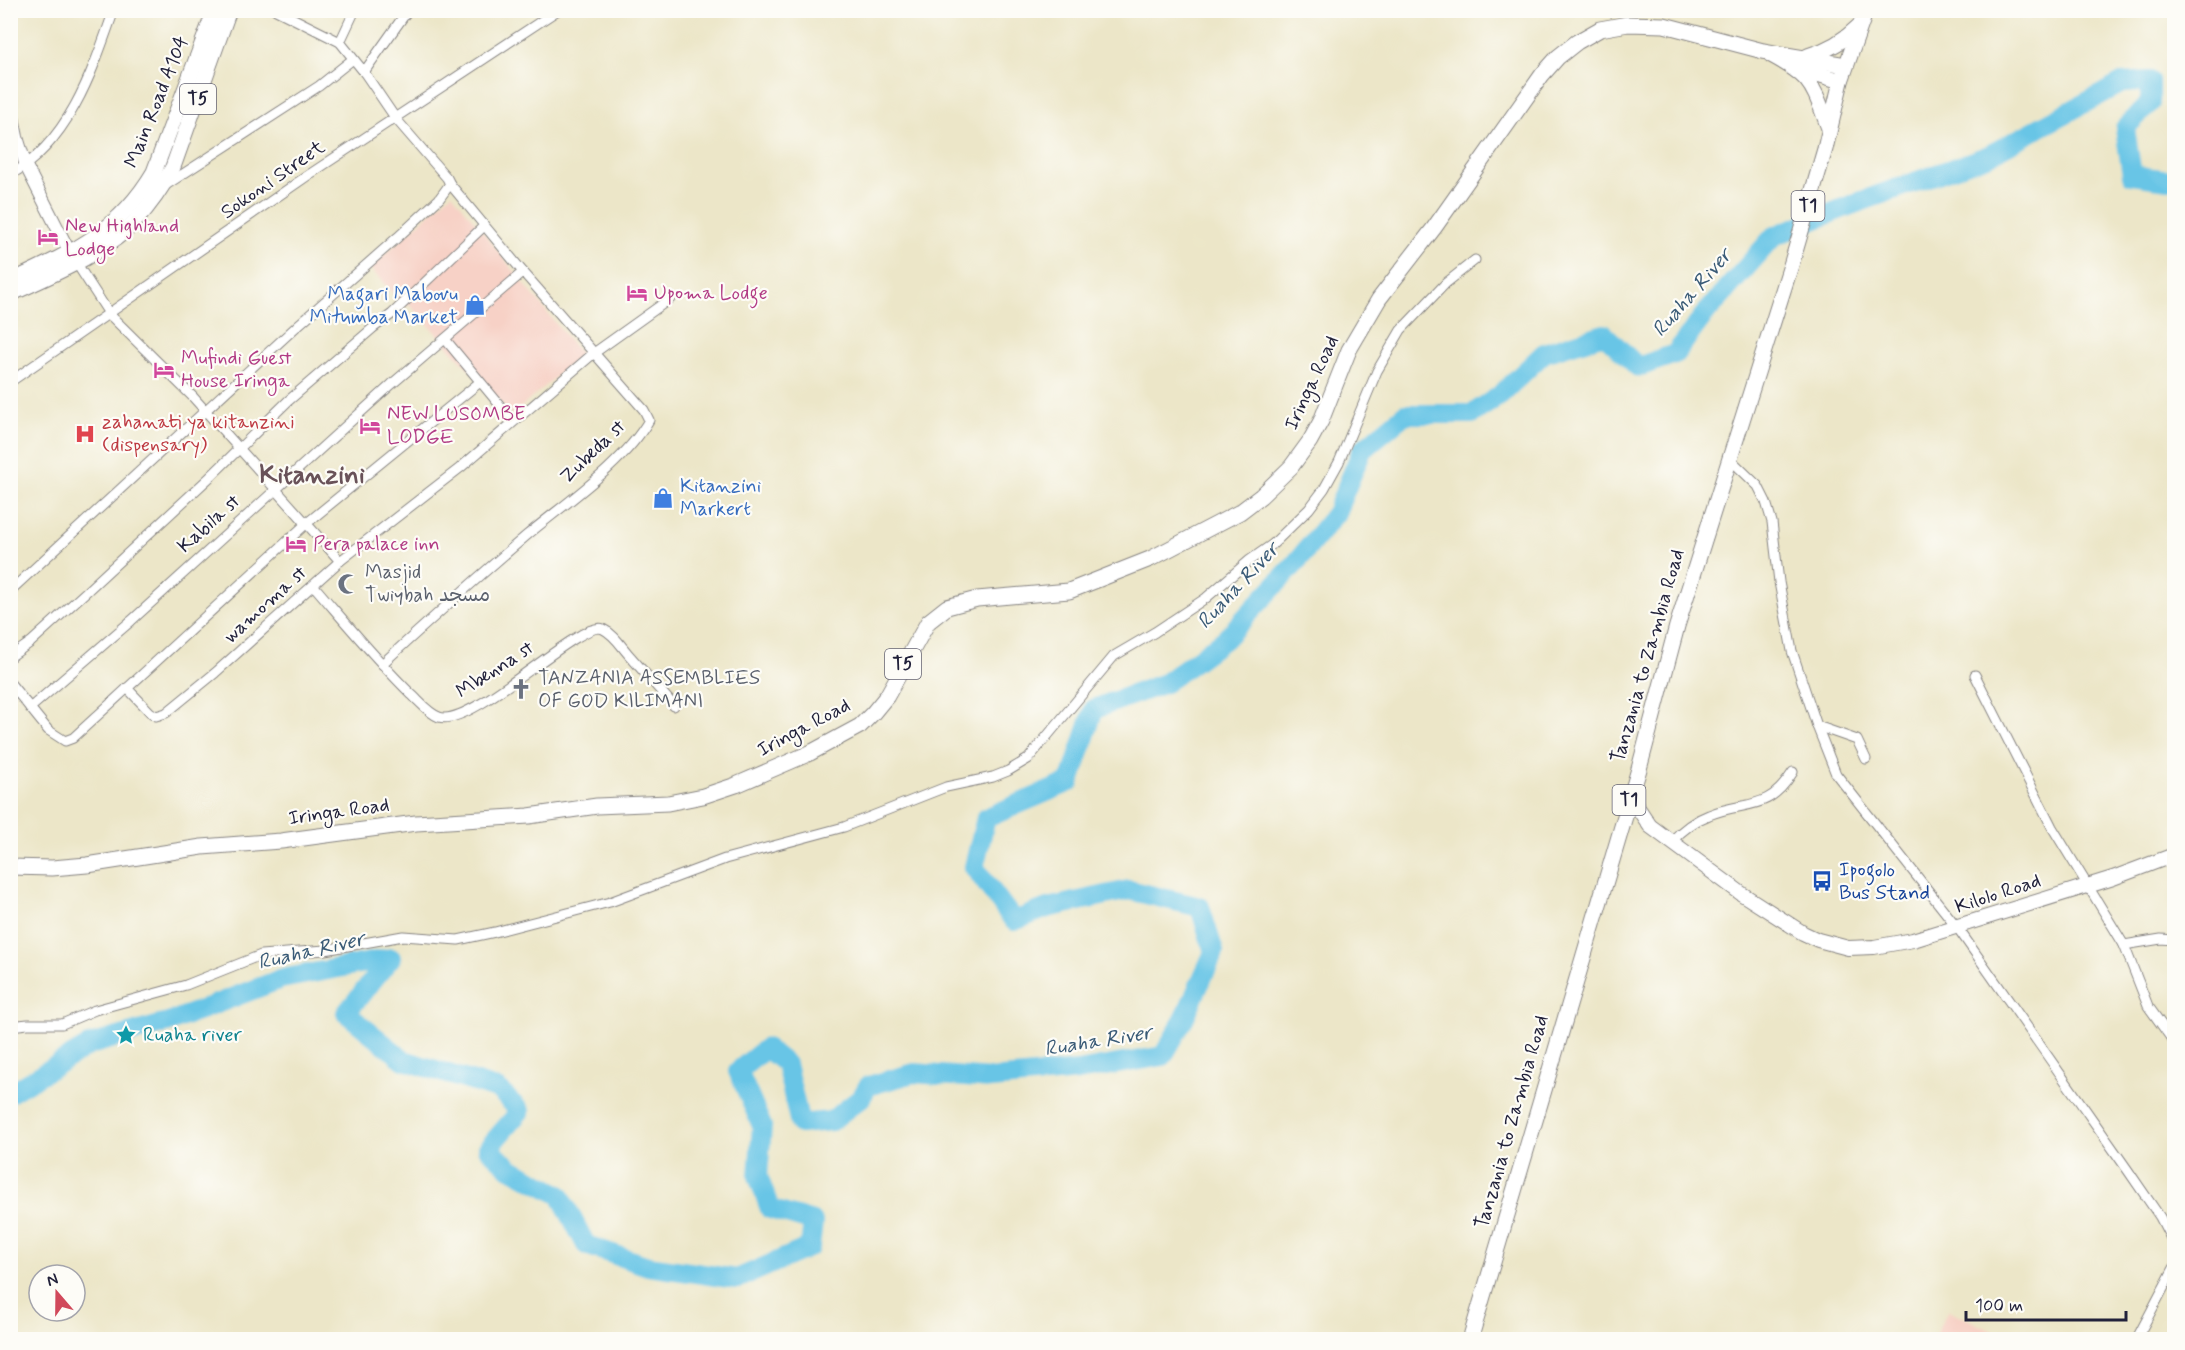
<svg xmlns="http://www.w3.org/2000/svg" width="2185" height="1350" font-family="Mynerve,'Playpen Sans Arabic',sans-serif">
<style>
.built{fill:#f7d1c6}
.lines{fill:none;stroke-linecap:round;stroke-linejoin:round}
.river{stroke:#68c5e6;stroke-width:20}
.minor-casing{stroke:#878482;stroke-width:11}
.tertiary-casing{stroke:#878482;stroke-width:14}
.secondary-casing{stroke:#878482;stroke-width:16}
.trunk-casing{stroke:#878482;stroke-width:17}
.minor{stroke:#fff;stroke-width:9}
.tertiary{stroke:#fff;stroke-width:12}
.secondary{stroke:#fff;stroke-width:14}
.trunk{stroke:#fff;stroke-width:15}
.labels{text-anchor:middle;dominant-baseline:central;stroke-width:4.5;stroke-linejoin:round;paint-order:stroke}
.shield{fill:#fdfcf7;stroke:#646373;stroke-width:1.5}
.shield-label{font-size:18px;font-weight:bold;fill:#22223b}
.street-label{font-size:20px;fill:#22223b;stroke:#fdfcf7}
.hotel-label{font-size:20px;fill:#b23c85;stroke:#fdfcf7;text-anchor:start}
.shop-label{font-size:20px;fill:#366cbe;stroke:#fdfcf7;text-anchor:end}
.health-label{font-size:20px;fill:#be3a42;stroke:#fdfcf7;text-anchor:start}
.worship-label{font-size:20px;fill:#5b616d;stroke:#fdfcf7;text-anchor:start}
.transit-label{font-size:20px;fill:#164399;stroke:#fdfcf7;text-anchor:start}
.culture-label{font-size:20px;fill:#0d838f;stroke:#fdfcf7;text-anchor:start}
.water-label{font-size:21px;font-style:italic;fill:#3a5b77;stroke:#fdfcf7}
.district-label{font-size:26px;font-weight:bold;fill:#695259;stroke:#fdfcf7}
</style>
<rect width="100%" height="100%" fill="#fdfcf7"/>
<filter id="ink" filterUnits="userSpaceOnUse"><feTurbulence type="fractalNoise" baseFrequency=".0167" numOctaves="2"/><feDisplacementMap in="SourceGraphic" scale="12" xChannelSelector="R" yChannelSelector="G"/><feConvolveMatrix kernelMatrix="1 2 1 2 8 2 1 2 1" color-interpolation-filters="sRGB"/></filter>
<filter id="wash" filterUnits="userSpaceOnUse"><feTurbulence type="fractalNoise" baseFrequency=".008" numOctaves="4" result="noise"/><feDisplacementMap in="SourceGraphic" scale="24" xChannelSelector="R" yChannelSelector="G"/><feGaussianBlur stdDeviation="1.35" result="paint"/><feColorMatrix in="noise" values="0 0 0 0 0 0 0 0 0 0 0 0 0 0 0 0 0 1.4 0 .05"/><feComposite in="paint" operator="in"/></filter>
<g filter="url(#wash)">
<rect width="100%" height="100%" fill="#ece6c8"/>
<g class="built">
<path d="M 452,193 L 581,355 L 512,415 L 409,304 L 405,307 L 370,268 Z"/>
<path d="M 1948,1310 L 2009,1339 L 1933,1339 Z"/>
</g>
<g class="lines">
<path class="river" d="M 10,1093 L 90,1045 L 167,1023 L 281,979 L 391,958 L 346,1013 L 404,1060 L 499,1090 L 520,1111 L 488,1148 L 510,1168 L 560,1195 L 586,1245 L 648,1266 L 737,1279 L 810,1247 L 813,1222 L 770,1209 L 758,1176 L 762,1126 L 738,1071 L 766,1048 L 786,1064 L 800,1124 L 831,1121 L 861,1098 L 868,1086 L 914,1073 L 991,1079 L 1078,1071 L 1163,1056 L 1183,1021 L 1214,952 L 1200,907 L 1129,890 L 1047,908 L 1014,921 L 974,867 L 986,818 L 1070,782 L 1094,709 L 1165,683 L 1225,639 L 1295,564 L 1336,513 L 1362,450 L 1405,414 L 1472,414 L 1499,396 L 1544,353 L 1604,334 L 1638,367 L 1675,354 L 1704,315 L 1774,236 L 1851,205 L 1987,156 L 2122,83 L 2150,81 L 2150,103 L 2125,128 L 2132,175 L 2168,180 L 2174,178"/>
</g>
</g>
<g filter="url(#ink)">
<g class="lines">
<g class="minor-casing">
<g id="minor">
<path d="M 340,42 L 355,10"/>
<path d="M 364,72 L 408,10"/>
<path d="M 10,175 C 69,143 93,70 114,10"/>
<path d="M 166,185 L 319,86 L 353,59"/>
<path d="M 75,261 L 110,315 L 193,397 L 340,561"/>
<path d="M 445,339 L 513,421"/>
<path d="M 10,382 L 307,176 L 558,10"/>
<path d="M 1730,459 L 1758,486 L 1766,502 L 1772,522 L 1779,582 L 1792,651 L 1817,726 L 1836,774 L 1957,927 L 2127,1169 L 2160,1217 L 2174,1244"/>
<path d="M 314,586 C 346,623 376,660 411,694 C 419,701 428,713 439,717 C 472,729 581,618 603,629 C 614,634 621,646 629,655 C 644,672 659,689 674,706"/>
<path d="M 10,591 L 297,326 L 398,237 L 439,199 L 450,184 L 447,178 L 396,119 L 364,72 L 340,42 L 276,10"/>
<path d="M 10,657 L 31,642 L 87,591 L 210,477 L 288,401 L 373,328 L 392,314 L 484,226"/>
<path d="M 382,664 C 429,621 477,578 526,536 C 564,504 624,464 649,420 L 644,410 L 523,272 L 450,184"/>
<path d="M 1975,675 L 2052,827 L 2124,945 L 2148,1006 L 2174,1042"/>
<path d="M 10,683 L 48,730 L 65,741 L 73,738 L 307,523 L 480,382"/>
<path d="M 127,688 L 150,712 L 156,716 L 166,713 L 215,673 L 340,561 L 460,468 L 594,353 L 671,298"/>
<path d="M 30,708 L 131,621 L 392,384 L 523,272"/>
<path d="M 1817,726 L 1857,740 L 1866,759"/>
<path d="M 1671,842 C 1682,830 1693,821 1709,815 C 1746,800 1767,813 1793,772"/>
<path d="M 2124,945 L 2161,939 L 2174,940"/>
<path d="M 10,1026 L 28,1024 L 62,1024 L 95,1010 L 186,985 L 261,955 L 325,950 L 403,936 L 458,940 L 495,932 L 610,902 L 725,859 L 844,827 L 946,787 L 993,777 L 1008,771 L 1028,759 L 1114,656 L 1155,632 L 1206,598 L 1250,560 L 1273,544 L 1309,509 L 1324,489 L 1339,462 L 1377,371 L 1401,330 L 1446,283 L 1475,260"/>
<path d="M 2136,1340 L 2174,1268"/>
</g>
</g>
<g class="tertiary-casing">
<path id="tertiary" d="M 10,103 L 17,137 L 26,166 L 70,253"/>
</g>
<g class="secondary-casing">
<path id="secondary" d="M 1630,796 L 1650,826 L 1742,894 L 1803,933 L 1818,940 L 1848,948 L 1874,947 L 1913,940 L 2113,878 L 2174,855"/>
</g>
<g class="trunk-casing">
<g id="trunk">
<path d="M 1771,55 C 1814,78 1812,85 1829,128"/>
<path d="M 1808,56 C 1828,50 1844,41 1859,26"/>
<path d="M 1798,68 L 1841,81"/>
<path d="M 10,282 C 71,253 118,233 154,172 L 215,10"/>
<path d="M 10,294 C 49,276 107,252 135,221 C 150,205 163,186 173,167 L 229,10"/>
<path d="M 10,867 L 52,868 L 87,865 L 202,847 L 281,841 L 416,823 L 529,816 L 597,806 L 668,803 L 703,796 L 736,785 L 810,753 L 860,726 L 873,713 L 887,696 L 928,622 L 947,607 L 977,599 L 1069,591 L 1150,559 L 1240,512 L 1261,496 L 1291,467 L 1310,441 L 1321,421 L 1349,350 L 1379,299 L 1434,228 L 1542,75 L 1558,57 L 1577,42 L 1600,29 L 1628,24 L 1664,25 L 1763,51 L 1846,65"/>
<path d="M 1470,1340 L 1639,769 L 1677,626 L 1792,262 L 1825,149 L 1841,81 L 1866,10"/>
</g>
</g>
<use href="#minor" class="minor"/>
<use href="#tertiary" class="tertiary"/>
<use href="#secondary" class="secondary"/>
<use href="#trunk" class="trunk"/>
</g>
</g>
<defs>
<g id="hotel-bare" transform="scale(1.62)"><path d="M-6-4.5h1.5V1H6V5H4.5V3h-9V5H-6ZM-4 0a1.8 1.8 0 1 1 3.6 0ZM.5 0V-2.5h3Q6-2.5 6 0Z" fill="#d1479c" stroke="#fdfcf7" stroke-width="2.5" paint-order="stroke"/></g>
<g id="shop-bare" transform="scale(1.62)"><path d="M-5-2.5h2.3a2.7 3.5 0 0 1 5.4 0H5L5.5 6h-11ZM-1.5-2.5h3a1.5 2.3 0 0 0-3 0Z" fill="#3f7fe0" stroke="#fdfcf7" stroke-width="2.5" paint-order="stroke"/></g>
<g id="hospital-bare" transform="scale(1.62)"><path d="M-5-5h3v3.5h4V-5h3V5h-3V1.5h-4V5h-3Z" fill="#e0444e" stroke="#fdfcf7" stroke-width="2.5" paint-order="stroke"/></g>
<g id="mosque-bare" transform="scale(1.62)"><path d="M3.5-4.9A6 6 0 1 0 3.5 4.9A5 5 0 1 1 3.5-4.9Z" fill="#6b7280" stroke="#fdfcf7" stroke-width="2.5" paint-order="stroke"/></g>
<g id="church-bare" transform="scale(1.62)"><path d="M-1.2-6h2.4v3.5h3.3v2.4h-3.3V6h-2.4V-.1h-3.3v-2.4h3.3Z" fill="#6b7280" stroke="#fdfcf7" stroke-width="2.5" paint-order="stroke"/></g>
<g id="bus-bare" transform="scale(1.62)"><path d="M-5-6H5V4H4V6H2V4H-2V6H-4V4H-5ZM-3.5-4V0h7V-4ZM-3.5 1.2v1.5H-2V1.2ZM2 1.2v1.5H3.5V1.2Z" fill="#1a4fb4" stroke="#fdfcf7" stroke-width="2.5" paint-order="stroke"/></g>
<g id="sight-bare" transform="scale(1.62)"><path d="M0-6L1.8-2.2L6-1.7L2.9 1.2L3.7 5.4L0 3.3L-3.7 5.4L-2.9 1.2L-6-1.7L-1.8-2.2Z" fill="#0f9aa8" stroke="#fdfcf7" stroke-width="2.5" paint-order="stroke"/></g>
</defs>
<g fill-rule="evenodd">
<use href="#hotel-bare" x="48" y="237"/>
<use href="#hotel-bare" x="637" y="293"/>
<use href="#shop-bare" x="475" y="305"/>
<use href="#hotel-bare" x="164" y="370"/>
<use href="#hotel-bare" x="370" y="426"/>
<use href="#hospital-bare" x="85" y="434"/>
<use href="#shop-bare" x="663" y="498"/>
<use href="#hotel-bare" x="296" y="544"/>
<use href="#mosque-bare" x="348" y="584"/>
<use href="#church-bare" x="521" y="689"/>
<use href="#bus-bare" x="1822" y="881"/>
<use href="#sight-bare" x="126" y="1035"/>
</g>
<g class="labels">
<g class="shield">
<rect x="180" y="84" width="36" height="30" rx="4.5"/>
<rect x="1791.5" y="191" width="33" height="30" rx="4.5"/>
<rect x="885" y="649" width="36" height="30" rx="4.5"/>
<rect x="1612.5" y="785" width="33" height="30" rx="4.5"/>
</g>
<g class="shield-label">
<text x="198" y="99">T5</text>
<text x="1808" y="206">T1</text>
<text x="903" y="664">T5</text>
<text x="1629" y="800">T1</text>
</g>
<g class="street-label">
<text transform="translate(157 102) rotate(-68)">Main Road A104</text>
<text transform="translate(273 180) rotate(-35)">Sokoni Street</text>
<text transform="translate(1312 383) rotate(-65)">Iringa Road</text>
<text transform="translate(593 452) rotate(-44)">Zubeda st</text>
<text transform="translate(209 524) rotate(-42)">Kabila st</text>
<text transform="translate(265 605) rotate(-42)">wamoma st</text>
<text transform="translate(1648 656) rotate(-74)">Tanzania to Zambia Road</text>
<text transform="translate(495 670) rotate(-33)">Mbenna st</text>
<text transform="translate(804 728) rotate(-28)">Iringa Road</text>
<text transform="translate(339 812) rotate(-8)">Iringa Road</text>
<text transform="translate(1998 894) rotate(-18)">Kilolo Road</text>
<text transform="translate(1512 1122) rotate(-74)">Tanzania to Zambia Road</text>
</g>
<g class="hotel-label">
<text x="65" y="226">New Highland<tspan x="65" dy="23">Lodge</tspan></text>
<text x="654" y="293">Upoma Lodge</text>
<text x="181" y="358">Mufindi Guest<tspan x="181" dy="23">House Iringa</tspan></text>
<text x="387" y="414">NEW LUSOMBE<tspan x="387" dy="23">LODGE</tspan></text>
<text x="313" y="544">Pera palace inn</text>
</g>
<g class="shop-label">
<text x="458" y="294">Magari Mabovu<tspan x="458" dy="23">Mitumba Market</tspan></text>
<text x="680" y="486" text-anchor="start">Kitanzini<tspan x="680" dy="23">Markert</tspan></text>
</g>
<g class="health-label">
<text x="102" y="422">zahanati ya kitanzini<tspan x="102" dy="23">(dispensary)</tspan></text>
</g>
<g class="worship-label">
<text x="365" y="572">Masjid<tspan x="365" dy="23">Twiybah مسجد</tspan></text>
<text x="538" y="678">TANZANIA ASSEMBLIES<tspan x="538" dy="23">OF GOD KILIMANI</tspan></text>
</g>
<g class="transit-label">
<text x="1839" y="870">Ipogolo<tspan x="1839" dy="23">Bus Stand</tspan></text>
</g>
<g class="culture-label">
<text x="143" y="1035">Ruaha river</text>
</g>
<g class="water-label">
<text transform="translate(1692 293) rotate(-49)">Ruaha River</text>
<text transform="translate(1238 586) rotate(-47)">Ruaha River</text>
<text transform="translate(311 951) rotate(-13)">Ruaha River</text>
<text transform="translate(1098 1041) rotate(-9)">Ruaha River</text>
</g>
<g class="district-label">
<text x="312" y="476">Kitanzini</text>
</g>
</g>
<rect width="2185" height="1350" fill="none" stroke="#fdfcf7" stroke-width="36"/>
<g transform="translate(57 1293) rotate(340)"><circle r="28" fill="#fdfcf7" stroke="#a5a5ac" stroke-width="1.5"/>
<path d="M0-4.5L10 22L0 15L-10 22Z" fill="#d1495b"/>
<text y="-9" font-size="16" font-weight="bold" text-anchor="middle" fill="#22223b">N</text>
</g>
<path d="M1966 1311v9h160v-9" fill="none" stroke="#22223b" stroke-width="3"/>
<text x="1975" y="1311" font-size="18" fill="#22223b" stroke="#fdfcf7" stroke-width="4.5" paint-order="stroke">100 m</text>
</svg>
